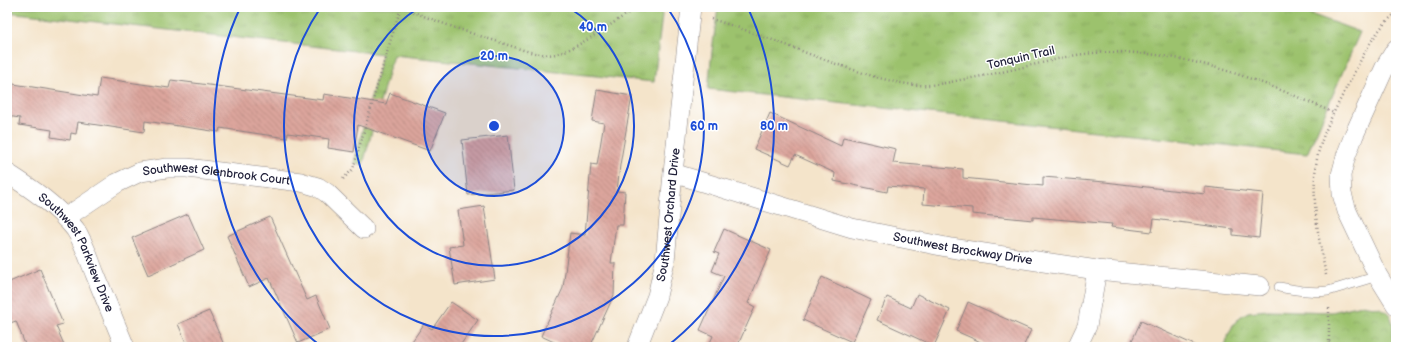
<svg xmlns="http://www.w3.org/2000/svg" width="1403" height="354" font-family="'Balsamiq Sans',sans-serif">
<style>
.grass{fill:url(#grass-tufts);stroke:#5f7254}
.park{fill:url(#park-crowns);stroke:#5f7254}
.building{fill:url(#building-back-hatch)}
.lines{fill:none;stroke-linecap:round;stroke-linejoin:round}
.service-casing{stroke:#8b8382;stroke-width:10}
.minor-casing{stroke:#8b8382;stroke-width:20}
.path{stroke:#8b8382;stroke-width:2.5;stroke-dasharray:1 3;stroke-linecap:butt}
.service{stroke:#fff;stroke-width:9}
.minor{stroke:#fff;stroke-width:19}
.ring{fill:none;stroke:#1d4ed8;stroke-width:2}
.labels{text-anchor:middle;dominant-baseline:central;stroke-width:3;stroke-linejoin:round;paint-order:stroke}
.street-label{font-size:12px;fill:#22223b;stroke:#fff}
.centre{fill:#1d4ed8;stroke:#fff;stroke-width:2}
.ring-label{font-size:12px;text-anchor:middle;font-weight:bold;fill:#1d4ed8;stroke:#fff;stroke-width:3;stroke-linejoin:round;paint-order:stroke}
</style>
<defs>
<pattern id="grass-tufts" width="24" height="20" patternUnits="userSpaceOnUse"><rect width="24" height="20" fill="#9cc26d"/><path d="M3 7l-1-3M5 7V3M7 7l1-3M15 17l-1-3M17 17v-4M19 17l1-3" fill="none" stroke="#86a65f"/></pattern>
<pattern id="park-crowns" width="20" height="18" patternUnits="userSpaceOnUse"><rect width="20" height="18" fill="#9cc26d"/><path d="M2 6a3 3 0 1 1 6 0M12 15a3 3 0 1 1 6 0" fill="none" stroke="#86a65f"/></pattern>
<pattern id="building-back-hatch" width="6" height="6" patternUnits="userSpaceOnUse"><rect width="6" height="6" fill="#dca59c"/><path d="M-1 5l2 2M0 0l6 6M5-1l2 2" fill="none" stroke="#b28680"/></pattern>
</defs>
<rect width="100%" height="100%" fill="#fff"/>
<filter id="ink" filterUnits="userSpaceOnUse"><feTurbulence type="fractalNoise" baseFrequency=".025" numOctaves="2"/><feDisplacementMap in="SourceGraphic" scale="8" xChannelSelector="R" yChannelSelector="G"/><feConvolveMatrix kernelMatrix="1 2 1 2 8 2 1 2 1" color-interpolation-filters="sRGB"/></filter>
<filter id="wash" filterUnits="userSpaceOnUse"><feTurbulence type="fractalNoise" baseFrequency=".012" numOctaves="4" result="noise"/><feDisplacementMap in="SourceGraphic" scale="16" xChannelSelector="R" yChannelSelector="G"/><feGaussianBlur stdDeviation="0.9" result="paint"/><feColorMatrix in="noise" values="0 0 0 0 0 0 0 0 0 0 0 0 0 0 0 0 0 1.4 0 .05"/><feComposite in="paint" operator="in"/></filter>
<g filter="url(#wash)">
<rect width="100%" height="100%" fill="#f4e4ca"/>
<g class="grass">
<path d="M 7,7 L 663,7 L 654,82 L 393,55 L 363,164 L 354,163 L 382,54 L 7,12 Z"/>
<path d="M 718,7 L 1291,7 L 1360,32 L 1307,154 L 708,89 L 712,51 Z"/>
</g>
<path class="park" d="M 1361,305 C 1378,308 1392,306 1393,328 C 1393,334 1392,341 1394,347 L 1223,347 L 1233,325 L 1240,317 L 1248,312 L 1268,310 L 1332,312 Z"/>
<g id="blocks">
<g class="building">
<path d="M 100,78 L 169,88 L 171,80 L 323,100 L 324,94 L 386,104 L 390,93 L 445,113 L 430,151 L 358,125 L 354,152 L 328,148 L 329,139 L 288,133 L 287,138 L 220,128 L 219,132 L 145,121 L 144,132 L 78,122 L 76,134 L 71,133 L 70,140 L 51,137 L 52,130 L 19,125 L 20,118 L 7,116 L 7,83 L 97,97 Z"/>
<path d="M 597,90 L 632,96 L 620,165 L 617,191 L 625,192 L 623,225 L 616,225 L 611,263 L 615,263 L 614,295 L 590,347 L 565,347 L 541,336 L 563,288 L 570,233 L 585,235 L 591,164 L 597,165 L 604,123 L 592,121 Z"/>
<path d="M 770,113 L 841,146 L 843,137 L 896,149 L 893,163 L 963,169 L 963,178 L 1043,186 L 1043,177 L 1105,182 L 1205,194 L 1205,187 L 1263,193 L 1259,238 L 1233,235 L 1233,229 L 1154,219 L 1152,232 L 1111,227 L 1112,224 L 1033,217 L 1033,220 L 972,214 L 972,208 L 923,204 L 924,189 L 888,186 L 887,192 L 834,181 L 835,173 L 795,155 L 790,165 L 754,149 Z"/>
<path d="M 508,135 L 514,190 L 468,195 L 462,140 Z"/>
<path d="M 484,206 L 495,279 L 455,285 L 449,247 L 463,245 L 458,210 Z"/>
<path d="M 188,214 L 204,250 L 148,275 L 132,238 Z"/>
<path d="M 270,217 L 307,300 L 316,296 L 330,329 L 298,343 L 269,278 L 249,287 L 227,236 Z"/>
<path d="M 724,229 L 771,250 L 748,303 L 755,307 L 737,347 L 708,347 L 713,336 L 700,330 L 724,276 L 712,271 L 719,254 L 714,252 Z"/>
<path d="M 40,269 L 63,324 L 56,326 L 65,347 L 26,347 L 16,321 L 7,324 L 7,283 Z"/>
<path d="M 822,277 L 871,300 L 852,342 L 803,320 Z"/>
<path d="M 917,294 L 950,310 L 934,346 L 877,320 L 887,297 L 911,308 Z"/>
<path d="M 451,302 L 478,320 L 459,347 L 408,347 L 424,324 L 432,329 Z"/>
<path d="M 968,302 L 1031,330 L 1023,347 L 992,347 L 956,331 Z"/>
<path d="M 209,311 L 225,347 L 188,347 L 178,324 Z"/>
<path d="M 1141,321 L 1199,347 L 1129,347 Z"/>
</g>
</g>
</g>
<g filter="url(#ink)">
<use href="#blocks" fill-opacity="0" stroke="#8b8382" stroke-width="1"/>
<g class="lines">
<g class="service-casing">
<path id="service" d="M 1279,287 C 1295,290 1311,293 1328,291 L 1378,276"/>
</g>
<g class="minor-casing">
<g id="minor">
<path d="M 1396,49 L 1385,67 L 1354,135 L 1346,156 L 1341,175 L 1342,194 L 1347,211 L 1378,276 L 1396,305"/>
<path id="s1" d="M 7,173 C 32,189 57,206 75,229 C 84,242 89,259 95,274 C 105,298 115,323 125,347"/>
<path id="s2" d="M 673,173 L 852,228 L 951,248 L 1097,270 L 1260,286"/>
<path id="s3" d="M 65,218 L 117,183 L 140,172 L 167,168 L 187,168 L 301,182 L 318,187 L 327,193 L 364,229"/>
<path id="s4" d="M 637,347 L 657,296 L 665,261 L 673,173 L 691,7"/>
<path d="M 1077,347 L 1087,326 L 1097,270"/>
</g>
</g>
<g class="path">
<path d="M 402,7 C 436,22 470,33 505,44 C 521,49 540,57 556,54 C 577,49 611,24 630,12 L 640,7"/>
<path d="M 711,19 C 752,31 793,48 833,63 C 861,72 888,83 918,85 C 932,86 946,83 960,80 C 985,76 1011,70 1036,64 C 1048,62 1059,58 1071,56 C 1160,40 1255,77 1334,113"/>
<path d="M 343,179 L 353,169 L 391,39 L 401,7"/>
<path d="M 1326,275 C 1318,238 1309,187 1319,150 C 1326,124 1341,99 1353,75 C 1365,52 1375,30 1396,13"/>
<path d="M 1329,308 L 1329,347"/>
<path d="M 1329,342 L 1334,347"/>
</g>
<use href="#service" class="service"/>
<use href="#minor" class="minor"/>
</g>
</g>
<circle cx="494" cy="126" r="70" fill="#1d4ed8" fill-opacity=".12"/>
<g class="ring">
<circle cx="494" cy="126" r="70"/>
<path d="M568 7A140 140 0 1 1 420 7"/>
<path d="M667 7A210 210 0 1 1 321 7"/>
<path d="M322 347A280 280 0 0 1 240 8M748 8A280 280 0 0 1 666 347"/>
</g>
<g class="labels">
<g class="street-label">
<text transform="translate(1021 58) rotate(-13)">Tonquin Trail</text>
<text stroke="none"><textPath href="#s3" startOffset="165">Southwest Glenbrook Court</textPath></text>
<text stroke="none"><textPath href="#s4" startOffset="137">Southwest Orchard Drive</textPath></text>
<text stroke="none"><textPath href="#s2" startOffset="300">Southwest Brockway Drive</textPath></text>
<text stroke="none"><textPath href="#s1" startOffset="109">Southwest Parkview Drive</textPath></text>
</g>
</g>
<circle cx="494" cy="126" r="6" class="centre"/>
<g class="ring-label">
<text x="593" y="31">40 m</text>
<text x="494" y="60">20 m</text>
<text x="704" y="130">60 m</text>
<text x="774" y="130">80 m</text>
</g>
<rect width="1403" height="354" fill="none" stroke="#fff" stroke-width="24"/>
</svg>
